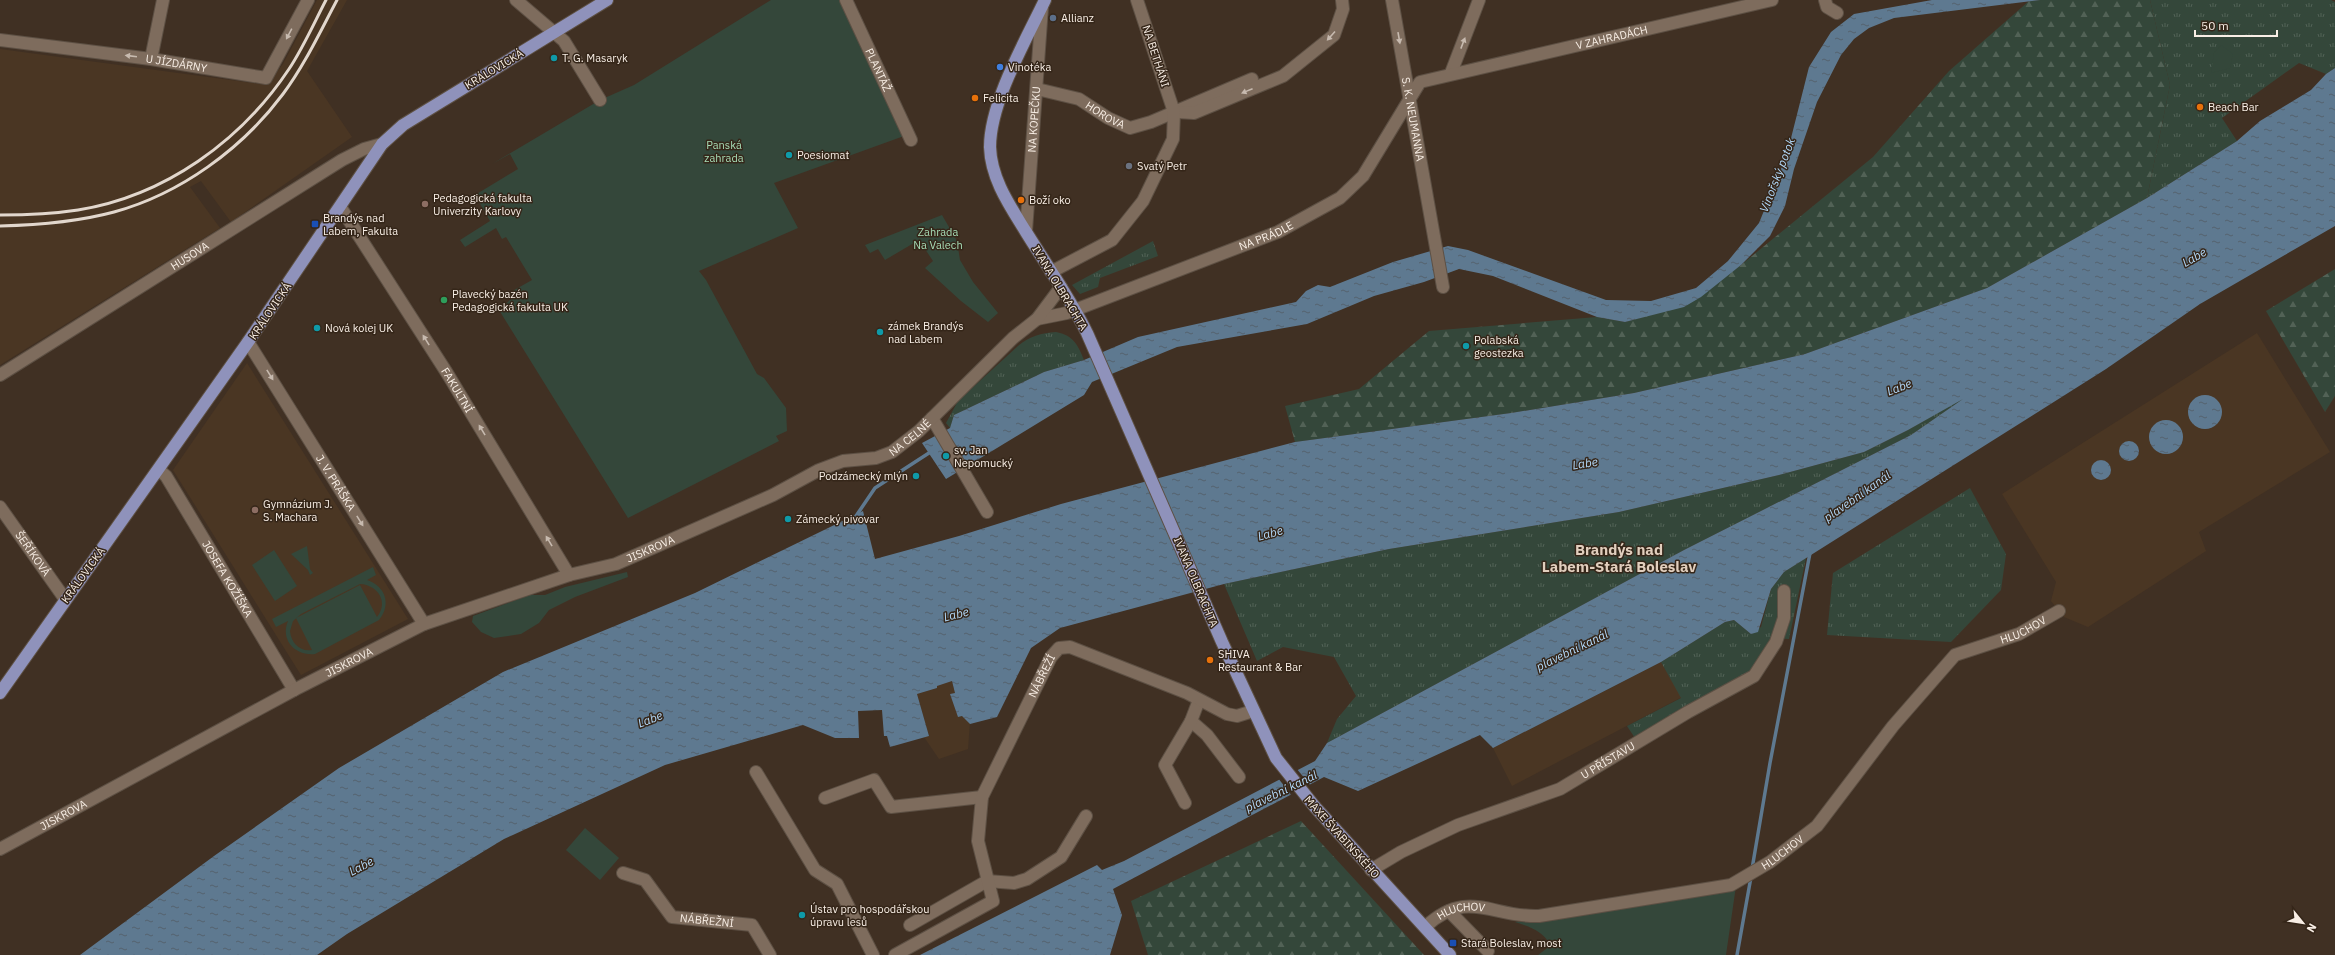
<svg xmlns="http://www.w3.org/2000/svg" width="2335" height="955" font-family="'IBM Plex Sans',sans-serif">
<style>
.built{fill:#4a3623}
.grass{fill:url(#grass-tufts)}
.forest{fill:url(#forest-firs)}
.park{fill:#34473a;fill-rule:evenodd}
.water{fill:url(#water-ripples)}
.pier{fill:#403023}
.lines{fill:none;stroke-linecap:round;stroke-linejoin:round}
.stream{stroke:#5e7990;stroke-width:3.5}
.minor-casing{stroke:#5d5044;stroke-width:14}
.major-casing{stroke:#5d5044;stroke-width:14}
.minor{stroke:#7e6c5d;stroke-width:12}
.major{stroke:#8f92bb;stroke-width:12}
.rail{stroke:#e2d7cd;stroke-width:3}
.oneway{fill:#c7baaf}
.service-dot{fill:#5c6f8a;stroke:#352619;stroke-width:1.5}
.culture-dot{fill:#0f9aa8;stroke:#352619;stroke-width:1.5}
.shop-dot{fill:#3f7fe0;stroke:#352619;stroke-width:1.5}
.food-dot{fill:#e8710a;stroke:#352619;stroke-width:1.5}
.worship-dot{fill:#6b7280;stroke:#352619;stroke-width:1.5}
.education-dot{fill:#8d6e63;stroke:#352619;stroke-width:1.5}
.transit-dot{fill:#1a4fb4;stroke:#352619;stroke-width:1.5}
.leisure-dot{fill:#2e9e5b;stroke:#352619;stroke-width:1.5}
.labels{text-anchor:middle;dominant-baseline:central;stroke-width:3;stroke-linejoin:round;paint-order:stroke}
.poi-label{font-size:11px;fill:#f8eee5;stroke:#352619;text-anchor:start}
.street-label{font-size:11px;fill:#f8eee5;stroke:#352619}
.park-label{font-size:11px;fill:#a7deb8;stroke:#352619}
.water-label{font-size:12px;font-style:italic;fill:#b3dafb;stroke:#352619}
.district-label{font-size:15px;font-weight:bold;fill:#e1cebd;stroke:#352619}
</style>
<defs>
<pattern id="grass-tufts" width="24" height="20" patternUnits="userSpaceOnUse"><rect width="24" height="20" fill="#34473a"/><path d="M3 7l-1-3M5 7V3M7 7l1-3M15 17l-1-3M17 17v-4M19 17l1-3" fill="none" stroke="#526256"/></pattern>
<pattern id="forest-firs" width="22" height="20" patternUnits="userSpaceOnUse"><rect width="22" height="20" fill="#34473a"/><path d="M5 1l3.5 6h-7zM16 11l3.5 6h-7z" fill="#526256"/></pattern>
<pattern id="water-ripples" width="26" height="14" patternUnits="userSpaceOnUse"><rect width="26" height="14" fill="#5e7990"/><path d="M2 4q2-2 4 0t4 0M15 11q2-2 4 0t4 0" fill="none" stroke="#55626e"/></pattern>
</defs>
<rect width="100%" height="100%" fill="#403023"/>
<g class="built">
<path d="M 317,0 L 347,0 L 307,71 L 352,137 L 231,222 L 201,181 L 190,187 L 220,228 L 0,365 L 0,49 L 267,85 L 283,64 Z"/>
<path d="M 2257,333 L 2330,452 L 2199,532 L 2206,551 L 2088,627 L 2064,617 L 2051,601 L 2056,582 L 2002,494 Z"/>
<path d="M 247,363 L 408,619 L 301,675 L 173,470 Z"/>
<path d="M 1661,662 L 1682,697 L 1512,786 L 1493,748 Z"/>
<path d="M 952,681 L 955,693 L 950,694 L 959,717 L 962,716 L 970,722 L 968,749 L 939,759 L 924,737 L 929,736 L 917,694 L 937,688 L 936,686 Z"/>
</g>
<g class="grass">
<path d="M 2150,0 L 2331,0 L 2335,2 L 2335,68 L 2326,74 L 2299,63 L 2222,118 L 2237,141 L 2147,198 L 2170,85 Z"/>
<path d="M 1153,241 L 1158,256 L 1100,278 L 1098,287 L 1080,294 L 1072,285 Z"/>
<path d="M 1056,332 C 1073,335 1078,345 1084,360 L 1044,372 L 954,415 L 950,428 L 946,423 L 958,401 L 1018,346 C 1030,336 1041,333 1056,332 Z"/>
<path d="M 1969,395 L 1911,435 L 1684,550 L 1327,743 L 1337,719 L 1356,696 L 1334,657 L 1283,647 L 1257,661 L 1224,584 L 1389,549 L 1619,512 L 1779,475 L 1864,452 L 1908,430 Z"/>
<path d="M 1970,488 L 2006,554 L 2001,590 L 1951,642 L 1827,635 L 1833,573 Z"/>
<path d="M 1806,558 L 1789,639 L 1774,638 L 1752,671 L 1635,738 L 1627,726 L 1681,698 L 1661,662 L 1725,622 L 1734,620 L 1751,634 L 1761,627 L 1771,589 L 1784,572 Z"/>
</g>
<g class="forest">
<path d="M 2040,0 L 2150,0 L 2170,85 L 2147,198 L 1987,288 L 1805,354 L 1634,393 L 1511,413 L 1295,442 L 1285,406 L 1359,389 L 1429,331 L 1597,317 L 1625,322 L 1684,306 L 1741,265 L 1873,157 L 1949,71 L 2029,1 Z"/>
<path d="M 2335,269 L 2335,396 L 2325,412 L 2266,311 Z"/>
<path d="M 1301,821 L 1424,955 L 1148,955 L 1131,901 Z"/>
</g>
<g class="park">
<path d="M 771,0 L 840,0 L 904,136 L 774,183 L 798,228 L 699,271 L 706,280 L 757,374 L 764,378 L 786,408 L 787,431 L 776,436 L 779,441 L 628,518 L 499,310 L 511,299 L 507,294 L 532,280 L 506,237 L 502,239 L 496,228 L 465,247 L 460,240 L 490,221 L 475,195 L 518,169 L 510,154 L 492,164 L 600,100 L 634,85 Z"/>
<path d="M 2221,45 L 2233,54 L 2230,68 L 2211,73 L 2214,53 Z"/>
<path d="M 942,215 L 957,241 L 960,260 L 973,282 L 998,313 L 988,322 L 961,301 L 925,268 L 933,261 L 919,240 L 885,260 L 878,249 L 870,253 L 865,245 Z"/>
<path d="M 307,546 L 310,569 L 313,573 L 310,575 L 308,570 L 291,554 Z"/>
<path d="M 274,550 L 297,586 L 275,601 L 252,565 Z"/>
<path d="M 373,567 L 376,575 L 367,580 C 385,586 392,604 379,620 L 315,654 C 295,656 280,640 288,621 L 276,627 L 272,619 ZM 360,584 C 378,585 389,602 377,617 L 360,585 L 296,618 L 312,650 C 300,652 291,643 290,631 L 293,621 L 301,614 Z"/>
<path d="M 627,572 L 628,577 L 575,597 L 549,610 L 539,623 L 521,634 L 494,638 L 481,632 L 472,622 L 473,616 L 530,595 L 545,595 L 565,587 Z"/>
<path d="M 585,828 L 619,858 L 600,880 L 566,850 Z"/>
<path d="M 1736,886 L 1726,955 L 1538,955 L 1550,946 C 1546,932 1528,926 1515,922 L 1717,892 Z"/>
</g>
<g class="water">
<path d="M 1932,0 L 2040,0 L 1894,18 L 1869,28 L 1854,39 L 1841,55 L 1817,102 L 1794,169 L 1785,206 L 1770,236 L 1741,265 L 1701,297 L 1684,307 L 1625,322 L 1597,317 L 1493,276 L 1459,269 L 1424,282 L 1374,296 L 1307,324 L 1177,347 L 1092,382 L 1084,395 L 946,479 L 922,443 L 950,428 L 954,415 L 1044,372 L 1084,360 L 1138,337 L 1296,302 L 1306,291 L 1318,285 L 1330,287 L 1393,262 L 1448,246 L 1468,250 L 1606,300 L 1651,301 L 1696,288 L 1728,261 L 1759,223 L 1787,154 L 1809,67 L 1831,32 L 1854,14 Z"/>
<path d="M 2335,68 L 2335,226 L 2200,304 L 2106,369 L 1784,572 L 1771,589 L 1758,632 L 1751,634 L 1734,620 L 1725,622 L 1661,662 L 1493,748 L 1480,735 L 1358,791 L 1324,777 L 1113,889 L 1122,915 L 1110,955 L 920,955 L 1097,865 L 1102,870 L 1124,861 L 1315,761 L 1327,743 L 1684,550 L 1911,435 L 1963,399 L 1908,430 L 1864,452 L 1779,475 L 1619,512 L 1389,549 L 1224,584 L 1060,628 L 1031,648 L 997,717 L 970,724 L 962,716 L 958,717 L 950,694 L 955,693 L 952,681 L 937,686 L 937,688 L 917,694 L 929,736 L 890,747 L 887,736 L 884,736 L 882,710 L 858,711 L 859,738 L 835,738 L 803,725 L 665,765 L 504,839 L 347,934 L 317,955 L 80,955 L 214,856 L 339,768 L 503,672 L 695,593 L 863,511 L 875,559 L 959,536 L 1061,504 L 1295,442 L 1511,413 L 1634,393 L 1805,354 L 1987,288 L 2147,198 L 2237,141 L 2260,121 L 2311,90 L 2326,74 Z"/>
<circle cx="2205" cy="412" r="17"/>
<circle cx="2166" cy="437" r="17"/>
<circle cx="2129" cy="451" r="10"/>
<circle cx="2101" cy="470" r="10"/>
</g>
<path class="pier" d="M 1296,768 L 1311,786 L 1292,796 L 1278,778 Z"/>
<g class="lines">
<g class="stream">
<path d="M 854,519 L 875,488 L 932,451"/>
<path d="M 1752,869 L 1770,763 L 1810,553"/>
<path d="M 1737,955 L 1751,877"/>
</g>
<g class="minor-casing">
<g id="minor">
<path d="M 516,0 L 564,41 L 600,100"/>
<path id="s1" d="M 846,0 L 911,140"/>
<path id="s2" d="M 1392,0 L 1443,287"/>
<path d="M 1825,0 L 1827,7 L 1837,13"/>
<path id="s3" d="M 0,40 L 151,59 L 266,78 L 308,0"/>
<path d="M 151,59 L 163,0"/>
<path d="M 1451,73 L 1479,0"/>
<path id="s4" d="M 1037,89 L 1079,99 L 1108,118 L 1130,128 L 1151,122 L 1252,79"/>
<path d="M 1177,112 L 1194,113 L 1283,76 L 1334,35 L 1343,9 L 1342,0"/>
<path id="s5" d="M 341,208 L 447,373 L 569,575"/>
<path id="s6" d="M 1026,231 L 1042,7"/>
<path d="M 1051,272 L 1112,240 L 1143,201 L 1173,139 L 1174,112 L 1137,0"/>
<path id="s7" d="M 1037,319 L 1067,313 L 1278,232 L 1340,198 L 1363,176 L 1420,82 L 1772,0"/>
<path id="s8" d="M 248,342 L 424,624"/>
<path id="s9" d="M 0,375 L 342,160 L 364,149 L 382,144"/>
<path d="M 932,418 L 987,512"/>
<path id="s10" d="M 159,470 L 166,476 L 294,690"/>
<path id="s11" d="M 0,507 L 65,599"/>
<path d="M 1191,721 L 1207,735 L 1239,777"/>
<path d="M 756,772 L 815,870 L 837,884 L 873,955"/>
<path d="M 825,798 L 874,780 L 891,807 L 982,797"/>
<path d="M 1185,803 L 1165,765 L 1191,721 L 1199,700"/>
<path id="s12" d="M 0,849 L 294,690 L 424,624 L 569,575 L 616,564 L 773,495 L 819,470 L 843,461 L 876,458 L 892,452 L 919,431 L 1013,338 L 1037,319 L 1061,287"/>
<path id="s13" d="M 1371,870 L 1401,852 L 1458,825 L 1560,789 L 1688,712 L 1754,676 L 1776,642 L 1784,618 L 1784,591"/>
<path id="s14" d="M 623,873 L 645,880 L 672,917 L 752,925 L 770,955"/>
<path d="M 1449,911 L 1488,951"/>
<path d="M 910,925 L 987,881 L 1014,883 L 1027,879 L 1061,857 L 1086,816"/>
<path id="s15" d="M 1425,927 C 1468,887 1492,918 1539,916 L 1731,885 L 1770,862 L 1817,826 L 1893,726 L 1955,655 L 2019,634 L 2059,611"/>
<path id="s16" d="M 895,955 L 993,901 L 978,841 L 982,797 L 1051,657 L 1059,648 L 1070,647 L 1187,693 L 1227,714 L 1237,716 L 1253,711"/>
</g>
</g>
<g class="major-casing">
<g id="major">
<path d="M 1045,0 C 1026,40 990,102 990,147 C 991,179 1010,206 1026,232 C 1047,266 1070,298 1087,333 L 1222,642 L 1276,758 L 1315,807 L 1450,955"/>
<path d="M 0,693 L 248,342 L 382,144 L 403,125 L 607,0"/>
</g>
</g>
<use href="#minor" class="minor"/>
<use href="#major" class="major"/>
<g class="rail">
<path d="M 0,215 C 26,215 52,214 78,210 C 165,196 241,141 289,69 C 303,48 314,23 326,0"/>
<path d="M 0,226 C 39,225 77,222 114,212 C 180,194 242,149 283,94 C 304,66 320,32 337,0"/>
</g>
</g>
<defs><path id="oneway-solid" d="M-6-.8H1V-3.2L6.5 0L1 3.2V.8H-6Z"/></defs>
<g class="oneway">
<use href="#oneway-solid" transform="translate(289 34) rotate(118)"/>
<use href="#oneway-solid" transform="translate(1331 36) rotate(132)"/>
<use href="#oneway-solid" transform="translate(1399 38) rotate(80)"/>
<use href="#oneway-solid" transform="translate(1463 43) rotate(-69)"/>
<use href="#oneway-solid" transform="translate(131 56) rotate(-173)"/>
<use href="#oneway-solid" transform="translate(1247 91) rotate(158)"/>
<use href="#oneway-solid" transform="translate(426 340) rotate(-122)"/>
<use href="#oneway-solid" transform="translate(270 375) rotate(58)"/>
<use href="#oneway-solid" transform="translate(482 430) rotate(-121)"/>
<use href="#oneway-solid" transform="translate(360 521) rotate(58)"/>
<use href="#oneway-solid" transform="translate(549 541) rotate(-121)"/>
</g>
<circle class="service-dot" cx="1053" cy="18" r="4"/>
<g class="culture-dot">
<circle cx="554" cy="58" r="4"/>
<circle cx="789" cy="155" r="4"/>
<circle cx="317" cy="328" r="4"/>
<circle cx="880" cy="332" r="4"/>
<circle cx="1466" cy="346" r="4"/>
<circle cx="946" cy="456" r="4"/>
<circle cx="916" cy="476" r="4"/>
<circle cx="788" cy="519" r="4"/>
<circle cx="802" cy="915" r="4"/>
</g>
<circle class="shop-dot" cx="1000" cy="67" r="4"/>
<g class="food-dot">
<circle cx="975" cy="98" r="4"/>
<circle cx="2200" cy="107" r="4"/>
<circle cx="1021" cy="200" r="4"/>
<circle cx="1210" cy="660" r="4"/>
</g>
<circle class="worship-dot" cx="1129" cy="166" r="4"/>
<g class="education-dot">
<circle cx="425" cy="204" r="4"/>
<circle cx="255" cy="510" r="4"/>
</g>
<g class="transit-dot">
<rect x="311" y="220" width="8" height="8" rx="2"/>
<rect x="1449" y="939" width="8" height="8" rx="2"/>
</g>
<circle class="leisure-dot" cx="444" cy="300" r="4"/>
<g class="labels">
<g class="poi-label">
<text x="1061" y="18">Allianz</text>
<text x="562" y="58">T. G. Masaryk</text>
<text x="1008" y="67">Vinotéka</text>
<text x="983" y="98">Felicita</text>
<text x="2208" y="107">Beach Bar</text>
<text x="797" y="155">Poesiomat</text>
<text x="1137" y="166">Svatý Petr</text>
<text x="433" y="198">Pedagogická fakulta<tspan x="433" dy="13">Univerzity Karlovy</tspan></text>
<text x="1029" y="200">Boží oko</text>
<text x="323" y="218">Brandýs nad<tspan x="323" dy="13">Labem, Fakulta</tspan></text>
<text x="452" y="294">Plavecký bazén<tspan x="452" dy="13">Pedagogická fakulta UK</tspan></text>
<text x="888" y="326">zámek Brandýs<tspan x="888" dy="13">nad Labem</tspan></text>
<text x="325" y="328">Nová kolej UK</text>
<text x="1474" y="340">Polabská<tspan x="1474" dy="13">geostezka</tspan></text>
<text x="954" y="450">sv. Jan<tspan x="954" dy="13">Nepomucký</tspan></text>
<text x="908" y="476" text-anchor="end">Podzámecký mlýn</text>
<text x="263" y="504">Gymnázium J.<tspan x="263" dy="13">S. Machara</tspan></text>
<text x="796" y="519">Zámecký pivovar</text>
<text x="1218" y="654">SHIVA<tspan x="1218" dy="13">Restaurant &amp; Bar</tspan></text>
<text x="810" y="909">Ústav pro hospodářskou<tspan x="810" dy="13">úpravu lesů</tspan></text>
<text x="1461" y="943">Stará Boleslav, most</text>
</g>
<g class="street-label">
<text stroke="none"><textPath href="#s7" startOffset="666">V ZAHRADÁCH</textPath></text>
<text transform="translate(1156 56) rotate(72)">NA BETHÁNI</text>
<text stroke="none"><textPath href="#s3" startOffset="178">U JÍZDÁRNY</textPath></text>
<text transform="translate(494 69) rotate(-31)">KRÁLOVICKÁ</text>
<text stroke="none"><textPath href="#s1" startOffset="77">PLANTÁŽ</textPath></text>
<text stroke="none"><textPath href="#s4" startOffset="74">HOROVA</textPath></text>
<text stroke="none"><textPath href="#s6" startOffset="112">NA KOPEČKU</textPath></text>
<text stroke="none"><textPath href="#s2" startOffset="121">S. K. NEUMANNA</textPath></text>
<text stroke="none"><textPath href="#s7" startOffset="244">NA PRÁDLE</textPath></text>
<text stroke="none"><textPath href="#s9" startOffset="224">HUSOVA</textPath></text>
<text transform="translate(1060 288) rotate(59)">IVANA OLBRACHTA</text>
<text transform="translate(270 311) rotate(-56)">KRÁLOVICKÁ</text>
<text stroke="none"><textPath href="#s5" startOffset="216">FAKULTNÍ</textPath></text>
<text stroke="none"><textPath href="#s12" startOffset="1004">NA CELNÉ</textPath></text>
<text stroke="none"><textPath href="#s8" startOffset="166">J. V. PRÁŠKA</textPath></text>
<text stroke="none"><textPath href="#s12" startOffset="719">JISKROVA</textPath></text>
<text stroke="none"><textPath href="#s11" startOffset="57">ŠEŘÍKOVÁ</textPath></text>
<text transform="translate(83 575) rotate(-54)">KRÁLOVICKÁ</text>
<text stroke="none"><textPath href="#s10" startOffset="129">JOSEFA KOŽÍŠKA</textPath></text>
<text transform="translate(1196 582) rotate(67)">IVANA OLBRACHTA</text>
<text stroke="none"><textPath href="#s15" startOffset="712">HLUCHOV</textPath></text>
<text stroke="none"><textPath href="#s12" startOffset="396">JISKROVA</textPath></text>
<text stroke="none"><textPath href="#s16" startOffset="353">NÁBŘEŽÍ</textPath></text>
<text stroke="none"><textPath href="#s13" startOffset="262">U PŘÍSTAVU</textPath></text>
<text stroke="none"><textPath href="#s12" startOffset="72">JISKROVA</textPath></text>
<text transform="translate(1342 837) rotate(48)">MAXE ŠVABINSKÉHO</text>
<text stroke="none"><textPath href="#s15" startOffset="376">HLUCHOV</textPath></text>
<text stroke="none"><textPath href="#s15" startOffset="41">HLUCHOV</textPath></text>
<text stroke="none"><textPath href="#s14" startOffset="104">NÁBŘEŽNÍ</textPath></text>
</g>
<g class="park-label">
<text x="724" y="145">Panská<tspan x="724" dy="13">zahrada</tspan></text>
<text x="938" y="232">Zahrada<tspan x="938" dy="13">Na Valech</tspan></text>
</g>
<g class="water-label">
<text transform="translate(1777 175) rotate(-69)">Vinořský potok</text>
<text transform="translate(2194 257) rotate(-30)">Labe</text>
<text transform="translate(1899 387) rotate(-21)">Labe</text>
<text transform="translate(1585 463) rotate(-9)">Labe</text>
<text transform="translate(1857 496) rotate(-35)">plavební kanál</text>
<text transform="translate(1270 533) rotate(-16)">Labe</text>
<text transform="translate(956 614) rotate(-14)">Labe</text>
<text transform="translate(1572 650) rotate(-26)">plavební kanál</text>
<text transform="translate(650 719) rotate(-21)">Labe</text>
<text transform="translate(1281 791) rotate(-26)">plavební kanál</text>
<text transform="translate(361 866) rotate(-28)">Labe</text>
</g>
<g class="district-label">
<text x="1619" y="549">Brandýs nad<tspan x="1619" dy="17">Labem-Stará Boleslav</tspan></text>
</g>
</g>
<g transform="translate(2303 923) rotate(120)" stroke="#352619" stroke-width="3" paint-order="stroke">
<path d="M0-3L7 15L0 10L-7 15Z" fill="#f8eee5"/>
<text y="-6" font-size="11" font-weight="bold" text-anchor="middle" fill="#f8eee5">N</text>
</g>
<path d="M2195 30v6h82v-6" fill="none" stroke="#f8eee5" stroke-width="2"/>
<text x="2201" y="30" font-size="12" fill="#f8eee5" stroke="#352619" stroke-width="3" paint-order="stroke">50 m</text>
</svg>
